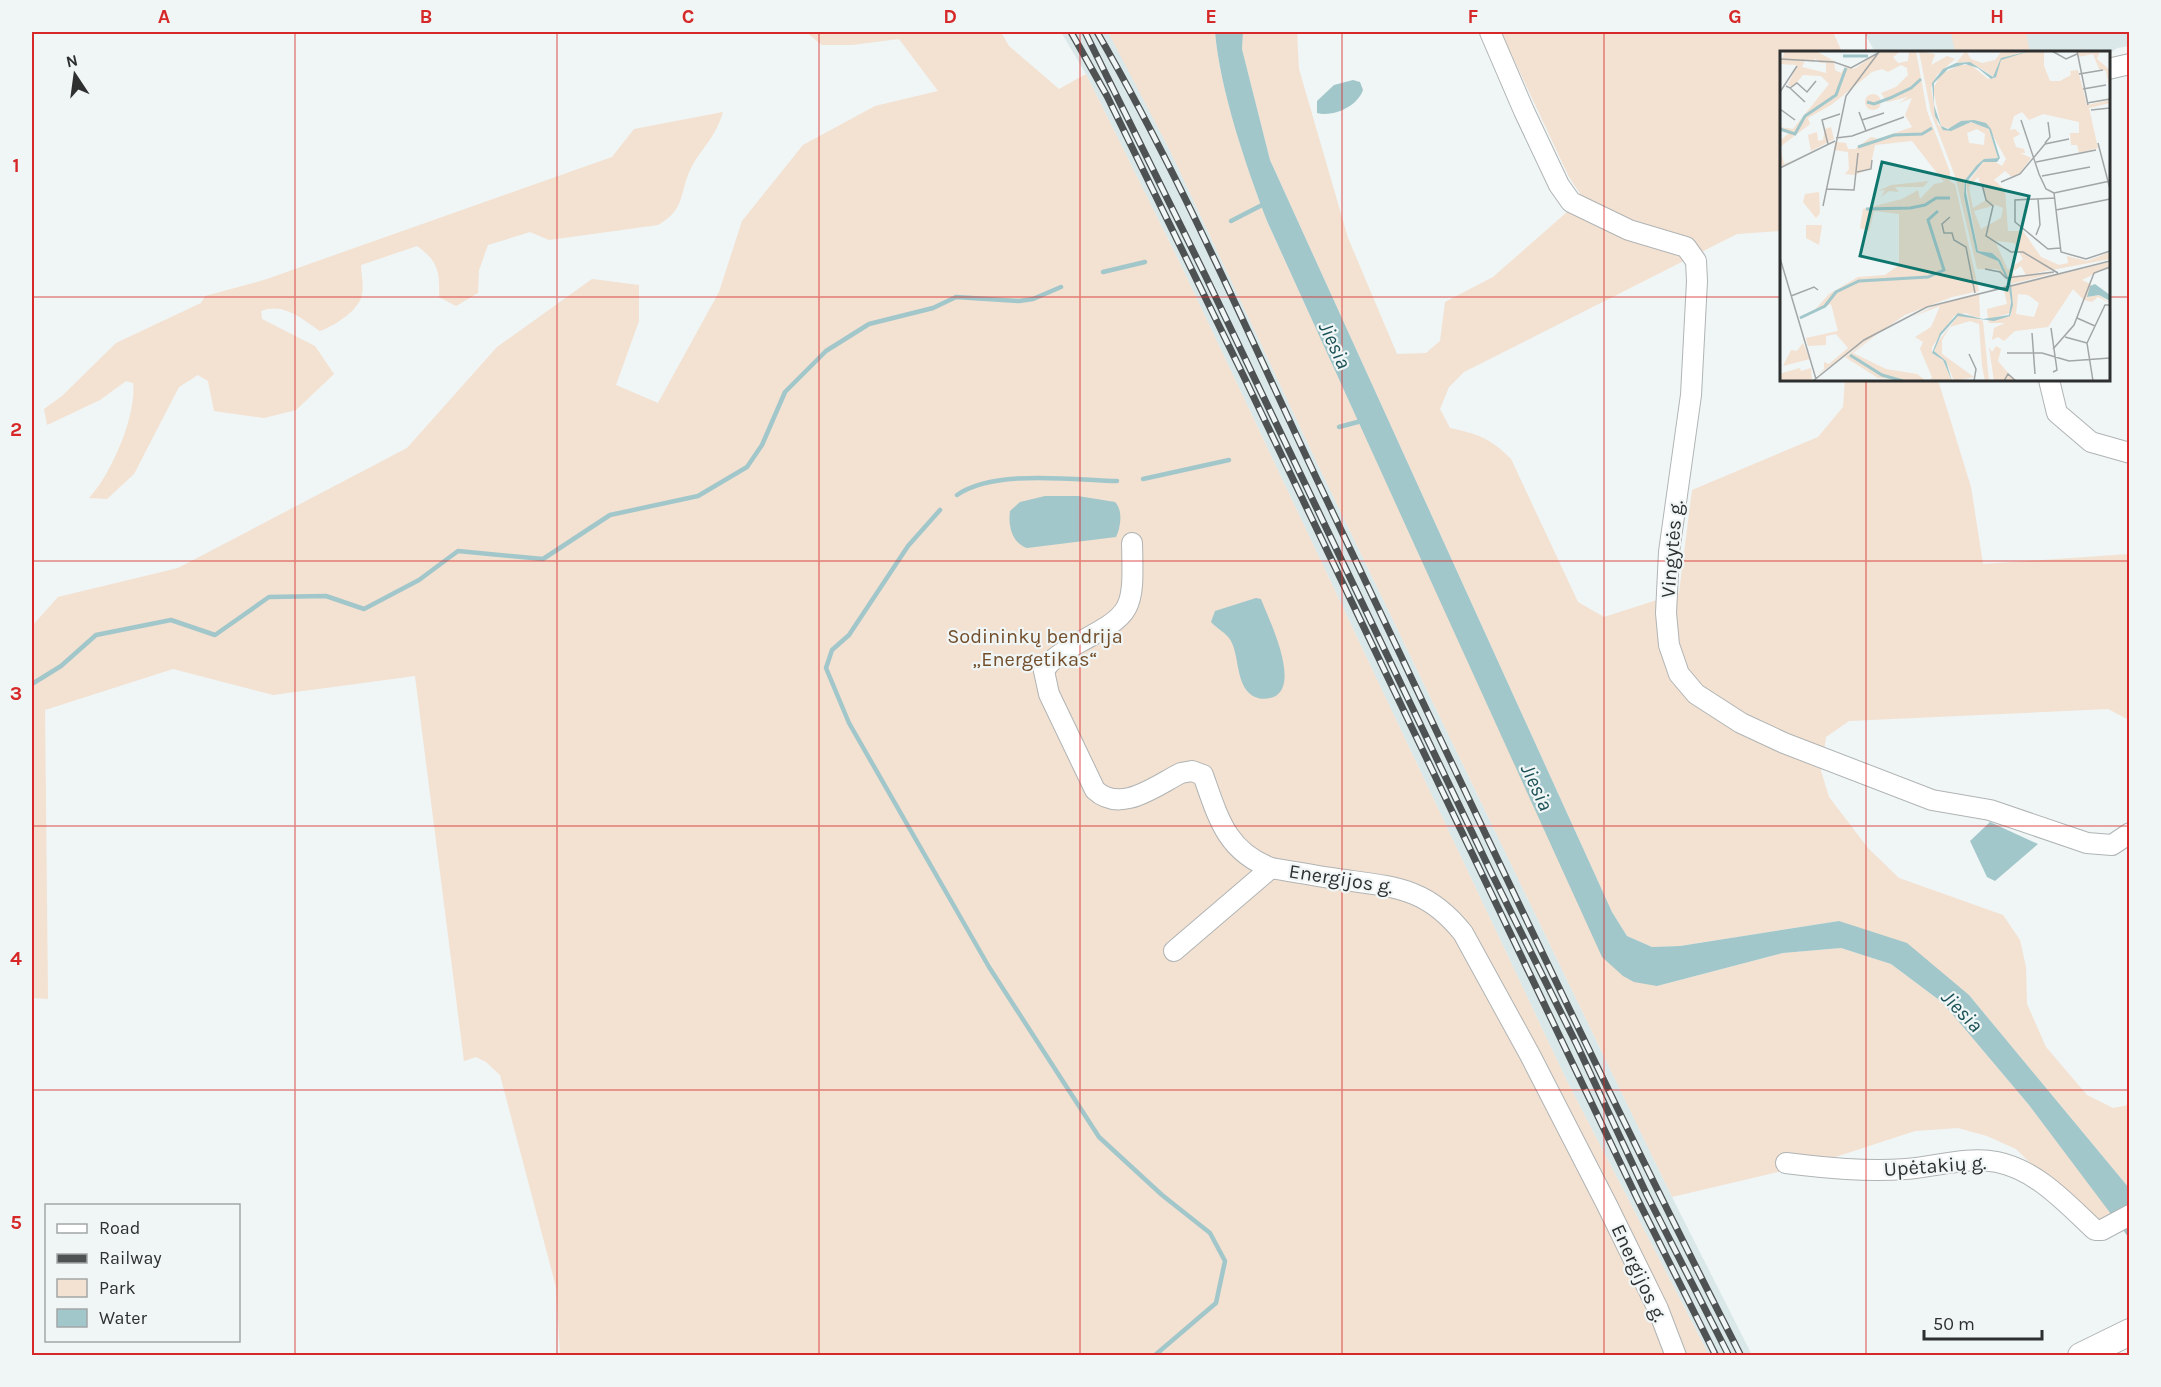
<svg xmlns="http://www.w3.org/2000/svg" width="2161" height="1387" font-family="Karla,sans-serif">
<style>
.built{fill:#dae8e9}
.green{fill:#f3e1d1}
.water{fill:#a1c7cb}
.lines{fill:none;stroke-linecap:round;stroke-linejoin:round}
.stream{stroke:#a1c7cb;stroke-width:4.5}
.minor-casing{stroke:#b0b4b4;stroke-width:22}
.major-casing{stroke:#b0b4b4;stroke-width:28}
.minor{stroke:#fff;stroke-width:20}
.major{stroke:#fff;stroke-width:26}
.rail-casing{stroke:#4f5252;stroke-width:7}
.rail{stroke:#f0f5f5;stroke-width:4.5;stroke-dasharray:14;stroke-linecap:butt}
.grid{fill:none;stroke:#d62828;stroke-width:1.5;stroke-opacity:0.55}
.labels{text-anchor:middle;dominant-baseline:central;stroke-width:4.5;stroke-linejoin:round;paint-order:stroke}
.street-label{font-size:20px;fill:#2e3030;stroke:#f0f5f5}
.park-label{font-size:20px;fill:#734e2b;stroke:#f0f5f5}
.water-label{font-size:21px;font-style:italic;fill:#1c5257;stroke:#f0f5f5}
.inset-river{fill:none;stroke:#a1c7cb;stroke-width:3}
.inset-road{fill:none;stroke:#a2a6a6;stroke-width:1.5}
.view{fill:#0f766e;fill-opacity:0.15;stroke:#0f766e;stroke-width:3}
.inset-edge{fill:none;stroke:#2e3030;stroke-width:3}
.neatline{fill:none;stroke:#d62828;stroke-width:2}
.grid-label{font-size:20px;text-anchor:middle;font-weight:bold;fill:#d62828}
</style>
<rect width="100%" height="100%" fill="#f0f5f5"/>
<g class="built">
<path d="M 1061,32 L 1108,32 L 1123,59 L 1170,151 L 1317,463 L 1672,1197 L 1752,1355 L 1709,1355 L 1567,1081 L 1180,263 L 1086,74 Z"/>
<path d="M 1864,32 L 2129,32 L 2129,46 L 2117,48 L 2109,54 L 1875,52 Z"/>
</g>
<g class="green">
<path d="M 806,32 L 1001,32 L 1009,46 L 1059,89 L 1086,74 L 1180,263 L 1567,1081 L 1709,1355 L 560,1355 L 556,1287 L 500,1075 L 486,1062 L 476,1057 L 464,1061 L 415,676 L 273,695 L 173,669 L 45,710 L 48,999 L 32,998 L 32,626 L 58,597 L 178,568 L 407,448 L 497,347 L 592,279 L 639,285 L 639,321 L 616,385 L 658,403 L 719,292 L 742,221 L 803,145 L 875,106 L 938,91 L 899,39 L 852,45 L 822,45 Z"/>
<path d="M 1108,32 L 1215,32 C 1220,90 1246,165 1267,221 L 1603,957 L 1657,986 L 1783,953 L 1841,948 L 1891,964 L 1943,1003 L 2029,1105 L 2114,1217 L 2106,1223 L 2089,1221 L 2016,1149 L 1987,1136 L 1958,1128 L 1915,1131 L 1820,1162 L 1672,1197 L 1317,463 L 1170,151 Z"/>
<path d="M 1243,32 L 1297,32 L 1299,69 L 1348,238 L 1397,354 L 1426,353 L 1440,341 L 1445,302 L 1493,277 L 1583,198 L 1569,177 L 1501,32 L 1833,32 L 1842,52 L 1782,52 L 1781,231 L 1737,234 L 1464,372 L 1449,387 L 1440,409 L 1450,428 C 1478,434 1490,438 1511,459 L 1578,602 L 1604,617 L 1679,593 L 1692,490 L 1818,437 L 1843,407 L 1845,380 L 1938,380 L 1971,487 L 1983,564 L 2129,554 L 2129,720 L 2108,709 L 1849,721 L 1826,737 L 1821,771 L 1829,797 L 1868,848 L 1899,878 L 2003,915 L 2020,940 L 2026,967 L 2027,1004 L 2046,1047 L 2087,1095 L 2113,1108 L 2129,1105 L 2129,1188 L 1969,995 L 1839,921 L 1680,946 L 1652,947 L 1627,936 L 1612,912 L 1270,160 L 1242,49 Z"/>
<path d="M 1951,32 L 2026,32 L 2030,52 L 1955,52 Z"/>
<path d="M 723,112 C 715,138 704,145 692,166 C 679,190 687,209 658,225 L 549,240 L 530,232 L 488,245 L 479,270 L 478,293 L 456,306 L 439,297 C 440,271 438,261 417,246 L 361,265 C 361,274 364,285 362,294 C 360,310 334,326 320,331 C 302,319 284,302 261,311 L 262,319 L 315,346 L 334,374 L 296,410 L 264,418 L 214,411 L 208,381 L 198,375 L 179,387 L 134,474 L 107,499 L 89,498 C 111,475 137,415 133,383 L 126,381 L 100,400 L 47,425 L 44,409 L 62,396 L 116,343 L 201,303 L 205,296 L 264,280 L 612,157 L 634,129 Z"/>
</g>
<g class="water">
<path d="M 1215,32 L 1243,32 L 1242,49 L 1270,160 L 1612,912 L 1627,936 L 1652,947 L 1680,946 L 1839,921 L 1907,943 L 1969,995 L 2129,1188 L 2129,1238 L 2029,1105 L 1943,1003 L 1891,964 L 1841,948 L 1783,953 L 1657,986 L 1634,982 L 1623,976 L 1602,957 L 1267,221 C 1246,166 1220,90 1215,32 Z"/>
<path d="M 1353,80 L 1360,82 L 1363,90 C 1357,107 1333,117 1317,113 L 1317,101 L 1334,85 Z"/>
<path d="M 1045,496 L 1078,496 L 1115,502 C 1123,510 1121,527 1116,537 L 1027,548 C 1012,543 1008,526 1010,511 L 1020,502 Z"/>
<path d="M 1256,598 L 1261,599 C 1269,620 1304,690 1270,698 C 1263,700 1254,698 1249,693 C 1236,680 1239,656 1231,641 C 1227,633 1217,629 1211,622 L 1215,611 Z"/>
<path d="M 1990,822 L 2038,844 L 1995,881 L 1987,877 L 1970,841 Z"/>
</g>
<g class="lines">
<g class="stream">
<path d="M 1231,221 L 1266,203"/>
<path d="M 1103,272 L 1145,262"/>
<path d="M 1339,427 L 1365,420"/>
<path d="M 1143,479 L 1229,460"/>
<path d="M 957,495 C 994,469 1073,480 1117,481"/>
<path d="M 940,510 L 908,546 L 849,635 L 832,650 L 826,668 L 849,723 L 989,967 L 1099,1137 L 1162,1195 L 1210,1233 L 1225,1261 L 1216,1303 L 1154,1356"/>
<path d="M 32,684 L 61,666 L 96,635 L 171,620 L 215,635 L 269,597 L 326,596 L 364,609 L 419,580 L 458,551 L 543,559 L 610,515 L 698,496 L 747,467 L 762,445 L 785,392 L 826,351 L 869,324 L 933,308 L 956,297 L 1019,301 L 1033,299 L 1061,287"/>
</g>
<g class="minor-casing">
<g id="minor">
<path d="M 1490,32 L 1524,111 L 1559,185 L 1571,202 L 1629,230 L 1686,247 L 1696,261 L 1697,281 L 1691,395 L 1669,552 L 1666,613 L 1669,645 L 1679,674 L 1696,694 L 1741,723 L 1784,743 L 1932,800 L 1990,810 L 2087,843 L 2112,845 L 2130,833"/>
<path d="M 2108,69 L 2130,64"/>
<path d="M 2049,380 L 2057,413 L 2091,442 L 2130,453"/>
<path d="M 1132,543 C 1134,615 1133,613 1071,647 C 1060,654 1050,660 1044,671 L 1049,694 L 1095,790 C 1121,814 1155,786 1181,773 L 1192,771 L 1203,775 C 1218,817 1226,851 1271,868 C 1296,872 1320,877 1345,880 C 1397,887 1428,889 1463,933 L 1530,1055 L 1607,1205 L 1658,1309 L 1676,1356"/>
<path d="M 1174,951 L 1271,868"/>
<path d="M 1786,1163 C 1826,1168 1866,1172 1906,1169 C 1935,1167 1967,1156 1997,1162 C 2037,1170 2067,1204 2095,1230 L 2102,1230 L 2130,1215"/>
</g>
</g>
<g class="major-casing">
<path id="major" d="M 2081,1356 L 2130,1332"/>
</g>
<use href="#minor" class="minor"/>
<use href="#major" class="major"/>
<g class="rail-casing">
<g id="rail">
<path d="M 1071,32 L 1107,96 L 1246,381 L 1637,1198 L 1716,1356"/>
<path d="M 1085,32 L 1206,277 L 1491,872 L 1577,1045 L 1647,1195 L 1729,1356"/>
<path d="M 1097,32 C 1182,179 1249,336 1322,490 C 1460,779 1595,1070 1741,1356"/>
</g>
</g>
<use href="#rail" class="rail"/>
</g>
<path class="grid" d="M 295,32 L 295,1356M 557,32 L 557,1356M 819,32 L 819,1356M 1080,32 L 1080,1356M 1342,32 L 1342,1356M 1604,32 L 1604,1356M 1866,32 L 1866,52M 32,297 L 1782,297M 2108,297 L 2130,297M 1866,380 L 1866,1356M 32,561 L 2130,561M 32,826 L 2130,826M 32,1090 L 2130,1090"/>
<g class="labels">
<g class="street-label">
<text transform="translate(1672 549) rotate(-85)">Vingytės g.</text>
<text transform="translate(1341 879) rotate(9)">Energijos g.</text>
<text transform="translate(1935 1166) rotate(-4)">Upėtakių g.</text>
<text transform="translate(1639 1273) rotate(65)">Energijos g.</text>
</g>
<g class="park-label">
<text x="1035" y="636">Sodininkų bendrija<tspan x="1035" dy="23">„Energetikas“</tspan></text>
</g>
<g class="water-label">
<text transform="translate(1335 345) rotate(65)">Jiesia</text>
<text transform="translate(1537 787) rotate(65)">Jiesia</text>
<text transform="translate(1962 1011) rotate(46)">Jiesia</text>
</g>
</g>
<g transform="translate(1780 51)">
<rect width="330" height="330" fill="#f0f5f5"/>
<path d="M 5,0 L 36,0 L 54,10 L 55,19 L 61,22 L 65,16 L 74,18 L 101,0 L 121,0 L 113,6 L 118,12 L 128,10 L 129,0 L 136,0 L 147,60 L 170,121 L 170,130 L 175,133 L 199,240 L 172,246 L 125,264 L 37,324 L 44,318 L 44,311 L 49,313 L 68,297 L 56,283 L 46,285 L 46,294 L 28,295 L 26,287 L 58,280 L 51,253 L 34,260 L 49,243 L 78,226 L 105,224 L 119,214 L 119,163 L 94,160 L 89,180 L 80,177 L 83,158 L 122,148 L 138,139 L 140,148 L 154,133 L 164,131 L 132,90 L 95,94 L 90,118 L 74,124 L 65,123 L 69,118 L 68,101 L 54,99 L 55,91 L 66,92 L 68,98 L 75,98 L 91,86 L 98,88 L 132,76 L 125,64 L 132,47 L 119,52 L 128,46 L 107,51 L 101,42 L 116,36 L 128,24 L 127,17 L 121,14 L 108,21 L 102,18 L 92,21 L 51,54 L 28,67 L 30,73 L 0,96 L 4,113 L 16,108 L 0,116 L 0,90 L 8,83 L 0,76 L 13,78 L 49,33 L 41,25 L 23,24 L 13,36 L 8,34 L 17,14 L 0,13 ZM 35,7 L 40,12 L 46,12 L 46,22 L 22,16 L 25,9 L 34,11 ZM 139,0 L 155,3 L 151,14 L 167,5 L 175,8 L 157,24 L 151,37 L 158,74 L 169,80 L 191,71 L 209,78 L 218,107 L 204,108 L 185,129 L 184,145 L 196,201 L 215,206 L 227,227 L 217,218 L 197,218 L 175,125 L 151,62 ZM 197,78 L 205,83 L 204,94 L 189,92 L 187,82 ZM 186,0 L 191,8 L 202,12 L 215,9 L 222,0 L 245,0 L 220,9 L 248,0 L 264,0 L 264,15 L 270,30 L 280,30 L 291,24 L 290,20 L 298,19 L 307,54 L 330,49 L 330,52 L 309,57 L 318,97 L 299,102 L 297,94 L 291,94 L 290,82 L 299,82 L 299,71 L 263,63 L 249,69 L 242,61 L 234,65 L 230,79 L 235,78 L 240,83 L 233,87 L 236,96 L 244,98 L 245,102 L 240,102 L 251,107 L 240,122 L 232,126 L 225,120 L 214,129 L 225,139 L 228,180 L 243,180 L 261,206 L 279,214 L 288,212 L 287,205 L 307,210 L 330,201 L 330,208 L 246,224 L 241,215 L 232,221 L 235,225 L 275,222 L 231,233 L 220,209 L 212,202 L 198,200 L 186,134 L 204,110 L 212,109 L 222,115 L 226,108 L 206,72 L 181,70 L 171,78 L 161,75 L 153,38 L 161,23 L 180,14 L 191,14 L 208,28 L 215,27 L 202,18 L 185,11 L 176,12 ZM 198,126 L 206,149 L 193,157 L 189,136 ZM 216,154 L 223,157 L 221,167 L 201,178 L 194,160 ZM 215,190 L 234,192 L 243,208 L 228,219 ZM 298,0 L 320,0 L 317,8 L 330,19 L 330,41 L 326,20 L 319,18 L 313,3 L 298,6 ZM85 51a8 8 0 1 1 16 0a8 8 0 1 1-16 0ZM 51,76 L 54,88 L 31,100 L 28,84 L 37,81 L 38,90 L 43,89 L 45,78 ZM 149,130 L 143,136 L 115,136 L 119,141 L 109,140 L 101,146 L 105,139 L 98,140 L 111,134 ZM 39,141 L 40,162 L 36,167 L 23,151 L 25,143 ZM 26,174 L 42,174 L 39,194 L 26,187 ZM 330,211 L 330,215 L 302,229 L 312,234 L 308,246 L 319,244 L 330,252 L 318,246 L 312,251 L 304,249 L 293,238 L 268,276 L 235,280 L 224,290 L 218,286 L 212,289 L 214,277 L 225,272 L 209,272 L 208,269 L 231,264 L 231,235 ZM 238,243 L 248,244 L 259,252 L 254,266 L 236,263 ZM 230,239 L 231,262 L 208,268 L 207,258 L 227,253 L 224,240 ZM 199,242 L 200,267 L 185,262 L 174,265 L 152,296 L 152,302 L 163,309 L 172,330 L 150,330 L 152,326 L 140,298 L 143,291 L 135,286 L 151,276 L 160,255 L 132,266 L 154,255 ZM 192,264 L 203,270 L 209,330 L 205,330 L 202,315 L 199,273 L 190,270 L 170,276 L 162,289 L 162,303 L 194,326 L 174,330 L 166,310 L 155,301 L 154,296 L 178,265 ZM 99,282 L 73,302 L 106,318 L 137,323 L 146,330 L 98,327 L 65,306 ZM 23,292 L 30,308 L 3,315 L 11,299 L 17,300 ZM 216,295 L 221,298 L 218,310 L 235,330 L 214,330 L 209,296 L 212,301 ZM 20,317 L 21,320 L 31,317 L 32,330 L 0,330 L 2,322 Z" fill="#f3e1d1" fill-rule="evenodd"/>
<path d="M 250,0 L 221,9 L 216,26 L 211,28 L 198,17 L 185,13 L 168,18 L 154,32 L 154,54 L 161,75 L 168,78 L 181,70 L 194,69 L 206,72 L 211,78 L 220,107 L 217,111 L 203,111 L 186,132 L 186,142 L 198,200 L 212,202 L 220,209 L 231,233 L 233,254 L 230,265 L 214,270 L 178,265 L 161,284 L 154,300 L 166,310 L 172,330 L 163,309 L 152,302 L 160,282 L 178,262 L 203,268 L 229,264 L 231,251 L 228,231 L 218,210 L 196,201 L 184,145 L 185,129 L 197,114 L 204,108 L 218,107 L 209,78 L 191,71 L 171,80 L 163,79 L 155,65 L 152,32 L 163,18 L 176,12 L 190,11 L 213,26 L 221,7 ZM 315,233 L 330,244 L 330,250 L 319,244 L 307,246 L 310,235 Z" fill="#a1c7cb"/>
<path class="inset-river" d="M 63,5 L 88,5M 87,51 L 94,53 L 110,47 L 131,37 L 141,28M 0,78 L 15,83 L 25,65 L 56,44 L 66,17M 78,96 L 114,84 L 142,83 L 152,77M 86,158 L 130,157 L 145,154 L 156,147 L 170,147M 20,267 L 45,255 L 56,241 L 79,230 L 148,226 L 164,219 L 148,169 L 158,160M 70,304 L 102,324 L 123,330"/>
<path class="inset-road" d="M 272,0 L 286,8 L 297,3M 297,0 L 308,54M 0,8 L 54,11 L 71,17 L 98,2M 299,23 L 323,19M 6,35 L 10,37 L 17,32 L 27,41 L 36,30M 10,37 L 25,51M 303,38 L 326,34M 0,41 L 17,15M 307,52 L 330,48M 0,58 L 15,69M 311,59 L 330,57M 79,61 L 86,80M 82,69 L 104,62M 241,69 L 259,123 L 266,138 L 274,142M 56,87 L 72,85 L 124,66M 265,92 L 270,86 L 268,71M 318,92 L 330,138M 48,93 L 42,69 L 60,63M 256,111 L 316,99M 0,117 L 55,90M 77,121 L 91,118 L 92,109M 262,125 L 310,116M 221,131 L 240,123 L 265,93 L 289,88M 202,133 L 206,149 L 213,155 L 206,185 L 231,201 L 243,201 L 278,222M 46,138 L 74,139 L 78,102M 274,142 L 281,201 L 306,208 L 330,200M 274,142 L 330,130M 275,147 L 235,149 L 235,171 L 268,198 L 280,197M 43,155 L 66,45 L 99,1M 276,159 L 330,148M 170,166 L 162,173 L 164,182 L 172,182 L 174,189 L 186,196 L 195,242M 256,184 L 260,174 L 258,148M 0,207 L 36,328M 205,218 L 220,221 L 226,227 L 274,221M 11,245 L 34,236 L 38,239M 297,267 L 315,275M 271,277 L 277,319 L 273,321M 252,282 L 255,323M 285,286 L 307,292M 273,298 L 294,274 L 314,222 L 330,216M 227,302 L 262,302 L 289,310 L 330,307M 189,303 L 196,318 L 194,330M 33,330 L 84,289 L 147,256 L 330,210M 224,330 L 228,323 L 236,330M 313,330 L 307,292 L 325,254 L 330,254"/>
<path class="view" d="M 102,111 L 249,145 L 227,239 L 80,205 Z"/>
<rect width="330" height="330" class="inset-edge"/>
</g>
<rect width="2161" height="1387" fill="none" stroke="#f0f5f5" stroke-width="66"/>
<rect x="45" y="1204" width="195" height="138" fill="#f0f5f5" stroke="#a2a6a6" stroke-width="1.5"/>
<rect x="57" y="1224" width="30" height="9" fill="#ffffff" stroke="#a2a6a6" stroke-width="1.5"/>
<text x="99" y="1234" font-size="18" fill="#2e3030">Road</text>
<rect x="57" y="1254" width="30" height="9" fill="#4f5252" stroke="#a2a6a6" stroke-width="1.5"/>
<text x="99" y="1264" font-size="18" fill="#2e3030">Railway</text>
<rect x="57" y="1279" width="30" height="18" fill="#f3e1d1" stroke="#a2a6a6" stroke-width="1.5"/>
<text x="99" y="1294" font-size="18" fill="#2e3030">Park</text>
<rect x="57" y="1309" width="30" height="18" fill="#a1c7cb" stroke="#a2a6a6" stroke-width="1.5"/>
<text x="99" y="1324" font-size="18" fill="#2e3030">Water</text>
<g transform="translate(75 75) rotate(347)" stroke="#f0f5f5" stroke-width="4.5" paint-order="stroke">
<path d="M0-4.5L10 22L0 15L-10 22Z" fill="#2e3030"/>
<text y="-9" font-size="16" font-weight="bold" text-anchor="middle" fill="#2e3030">N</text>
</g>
<path d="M1924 1330v9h118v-9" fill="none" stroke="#2e3030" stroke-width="3"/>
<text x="1933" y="1330" font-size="18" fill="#2e3030" stroke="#f0f5f5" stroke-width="4.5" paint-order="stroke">50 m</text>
<rect x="33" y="33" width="2095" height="1321" class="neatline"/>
<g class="grid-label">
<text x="164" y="23">A</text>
<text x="426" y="23">B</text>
<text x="688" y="23">C</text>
<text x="950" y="23">D</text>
<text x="1211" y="23">E</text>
<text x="1473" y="23">F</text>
<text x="1735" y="23">G</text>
<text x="1997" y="23">H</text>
<text x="16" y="172">1</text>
<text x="16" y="436">2</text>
<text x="16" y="700">3</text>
<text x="16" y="965">4</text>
<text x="16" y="1229">5</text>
</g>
</svg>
